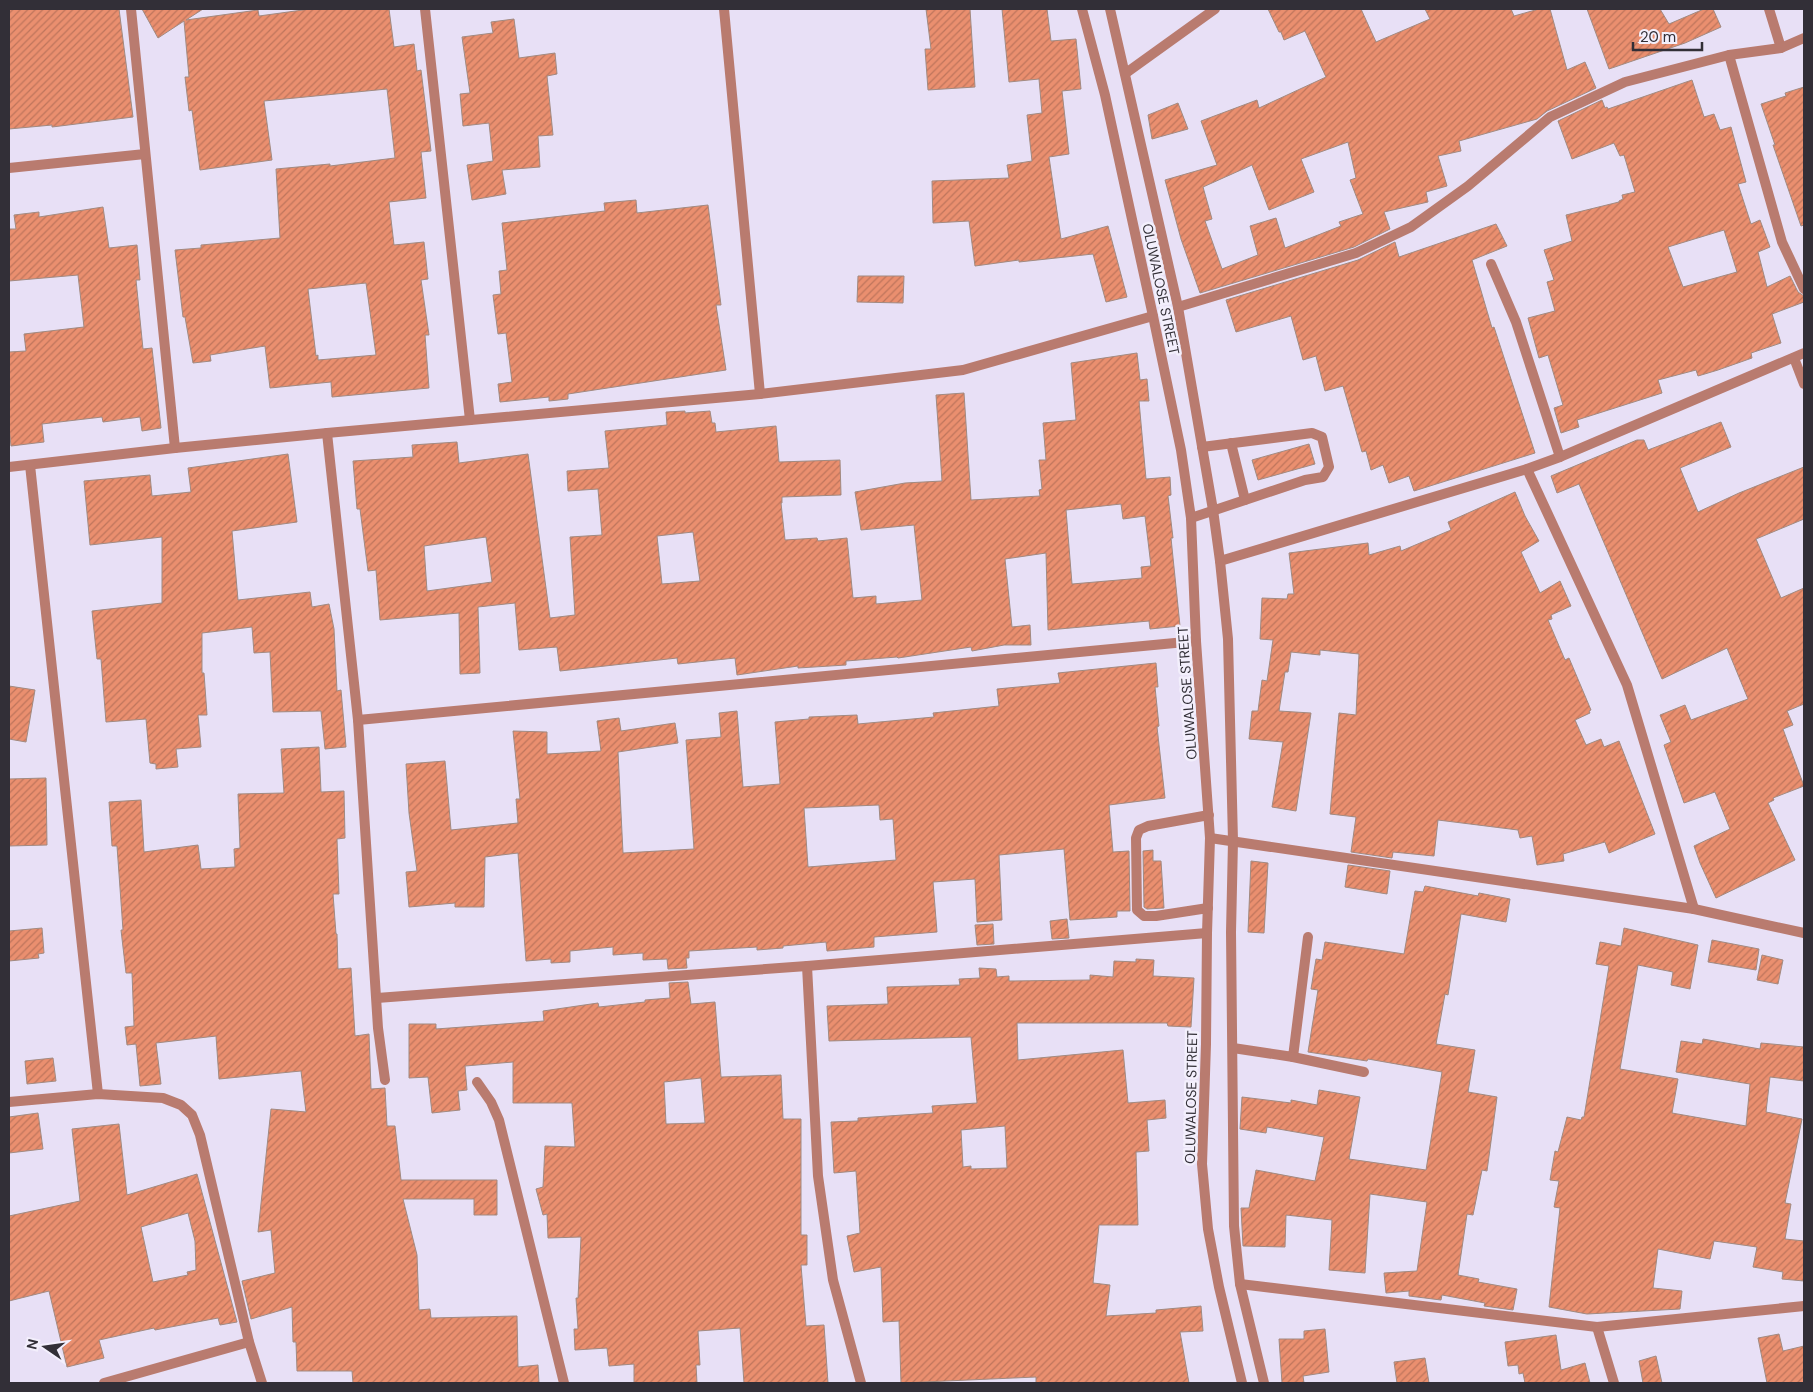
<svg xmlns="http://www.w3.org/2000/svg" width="1813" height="1392" font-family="'DM Sans',sans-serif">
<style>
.building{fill:url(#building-hatch);stroke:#a18a81;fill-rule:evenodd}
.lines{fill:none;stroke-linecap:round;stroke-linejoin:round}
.service{stroke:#b97b6f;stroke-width:10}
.minor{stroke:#b97b6f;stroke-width:10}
.tertiary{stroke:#b97b6f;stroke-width:10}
.labels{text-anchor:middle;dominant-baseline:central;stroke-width:5;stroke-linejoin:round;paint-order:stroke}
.street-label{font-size:14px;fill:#322f37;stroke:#f3effc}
</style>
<defs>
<pattern id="building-hatch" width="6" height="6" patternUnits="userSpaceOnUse" patternTransform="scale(1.25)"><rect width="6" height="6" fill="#ea8f6f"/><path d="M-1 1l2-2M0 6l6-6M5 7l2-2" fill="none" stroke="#be755c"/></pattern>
</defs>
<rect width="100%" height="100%" fill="#e8e0f6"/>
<g class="building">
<path d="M 9,9 L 119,9 L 133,117 L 52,127 L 52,125 L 9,129 Z"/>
<path d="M 142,9 L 203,9 L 186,20 L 258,10 L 259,16 L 310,9 L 389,9 L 394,47 L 414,44 L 417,71 L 421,70 L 431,151 L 421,152 L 426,198 L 389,202 L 394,245 L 424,242 L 428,279 L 421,280 L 429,335 L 425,335 L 429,388 L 332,397 L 331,382 L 270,388 L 265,346 L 210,355 L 211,361 L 193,363 L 185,317 L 183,317 L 175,250 L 201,248 L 201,245 L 280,238 L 276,169 L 330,164 L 330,166 L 395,158 L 387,89 L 264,101 L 272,160 L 200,170 L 192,110 L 189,111 L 185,77 L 189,77 L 184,21 L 158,38 ZM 366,283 L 376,355 L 318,360 L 318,355 L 316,356 L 308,289 Z"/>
<path d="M 926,9 L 970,9 L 975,87 L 928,90 L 925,49 L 931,49 Z"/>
<path d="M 1002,9 L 1047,9 L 1051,41 L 1076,39 L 1081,89 L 1062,91 L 1069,154 L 1049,157 L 1061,239 L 1108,226 L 1127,297 L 1106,302 L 1093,254 L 1019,262 L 1019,260 L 975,266 L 969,221 L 933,223 L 932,181 L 1009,178 L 1007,165 L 1032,161 L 1027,115 L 1042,113 L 1039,79 L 1009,82 Z"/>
<path d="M 1268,9 L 1361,9 L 1376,42 L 1430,19 L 1425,9 L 1511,9 L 1514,16 L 1539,9 L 1550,9 L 1567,70 L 1585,62 L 1596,88 L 1547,111 L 1537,119 L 1459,141 L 1461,151 L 1438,156 L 1447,186 L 1426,192 L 1428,202 L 1384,212 L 1390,229 L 1354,247 L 1200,293 L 1181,239 L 1165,180 L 1217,165 L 1201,121 L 1257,100 L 1259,108 L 1326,77 L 1305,31 L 1284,40 L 1281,32 L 1279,32 ZM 1348,142 L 1356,178 L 1350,180 L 1363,214 L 1339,222 L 1341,226 L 1285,248 L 1276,218 L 1250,226 L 1258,255 L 1222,269 L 1205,221 L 1212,219 L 1203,187 L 1252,165 L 1269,210 L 1314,192 L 1301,159 Z"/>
<path d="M 1587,9 L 1660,9 L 1669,24 L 1704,9 L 1713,9 L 1721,27 L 1685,43 L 1609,69 Z"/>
<path d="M 514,19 L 519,58 L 555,53 L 557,74 L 547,76 L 553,135 L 538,136 L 540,167 L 502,170 L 506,194 L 472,200 L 467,165 L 493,161 L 489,123 L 463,126 L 460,94 L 470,93 L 462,37 L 493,33 L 491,22 Z"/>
<path d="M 1692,80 L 1704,117 L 1714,114 L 1720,130 L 1731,127 L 1746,182 L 1738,184 L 1751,224 L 1760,220 L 1770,247 L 1758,252 L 1767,287 L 1790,276 L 1798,292 L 1804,296 L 1804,302 L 1772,314 L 1781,343 L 1751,353 L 1752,358 L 1718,370 L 1698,376 L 1696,370 L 1658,380 L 1662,393 L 1577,420 L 1579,427 L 1561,433 L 1554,408 L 1563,405 L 1548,355 L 1539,358 L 1528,318 L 1555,311 L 1547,282 L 1554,280 L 1544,250 L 1572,241 L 1566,215 L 1619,202 L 1619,201 L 1623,199 L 1622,195 L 1635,192 L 1624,155 L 1620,156 L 1614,143 L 1572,159 L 1558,121 L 1602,100 L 1605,108 L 1607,107 L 1608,109 ZM 1724,230 L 1737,272 L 1683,287 L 1668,247 Z"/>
<path d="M 1804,87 L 1804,225 L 1801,226 L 1773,145 L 1775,145 L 1761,104 L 1786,96 L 1785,93 Z"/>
<path d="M 1178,103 L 1188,129 L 1152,139 L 1148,115 Z"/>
<path d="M 636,200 L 637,213 L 708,205 L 721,305 L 716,305 L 726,370 L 568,394 L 568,399 L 549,401 L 549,397 L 500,402 L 498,384 L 512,382 L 506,333 L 498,334 L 493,295 L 501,294 L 499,271 L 507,270 L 502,223 L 605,211 L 604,203 Z"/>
<path d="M 103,207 L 109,248 L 137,245 L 140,280 L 136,280 L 143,349 L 152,348 L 161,428 L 142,431 L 140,417 L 103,422 L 102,417 L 42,424 L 44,442 L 11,446 L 9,427 L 9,352 L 26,351 L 24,334 L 84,327 L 78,275 L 9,281 L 9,229 L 16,229 L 14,215 L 39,212 L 39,217 Z"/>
<path d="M 1496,224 L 1507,246 L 1472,260 L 1492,328 L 1494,327 L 1535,453 L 1414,491 L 1409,476 L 1389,483 L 1383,465 L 1371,470 L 1366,451 L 1362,452 L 1343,386 L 1325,391 L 1316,356 L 1303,360 L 1291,316 L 1236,332 L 1226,300 L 1358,260 L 1395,242 L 1399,257 Z"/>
<path d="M 858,276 L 904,276 L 903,303 L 857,302 Z"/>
<path d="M 1137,353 L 1140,380 L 1147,379 L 1149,401 L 1139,401 L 1146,479 L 1170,477 L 1171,495 L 1168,496 L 1173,538 L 1171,538 L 1180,626 L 1150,629 L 1149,621 L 1048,630 L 1046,553 L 1005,559 L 1012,627 L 1030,625 L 1031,645 L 1004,645 L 972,651 L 971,647 L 898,658 L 897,657 L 846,661 L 846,665 L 798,668 L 798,666 L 737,675 L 735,658 L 678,664 L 677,658 L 560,671 L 557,647 L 519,650 L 515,603 L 478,607 L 480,673 L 460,674 L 459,613 L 380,620 L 376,570 L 368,571 L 360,509 L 357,509 L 353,461 L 413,457 L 412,445 L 457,442 L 459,463 L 528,454 L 550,618 L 575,615 L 570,537 L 602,535 L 598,489 L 568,491 L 567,471 L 609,468 L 605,431 L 667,425 L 666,412 L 685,411 L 685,413 L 710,411 L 712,423 L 715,423 L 716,432 L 776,426 L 779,462 L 840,460 L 841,495 L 782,497 L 782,503 L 781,503 L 785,540 L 817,538 L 818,541 L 847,538 L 853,598 L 876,596 L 876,604 L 922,600 L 914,525 L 861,530 L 855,492 L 905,483 L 942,481 L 936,395 L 964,393 L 971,500 L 1040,496 L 1039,490 L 1042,489 L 1039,460 L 1046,460 L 1043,423 L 1076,420 L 1071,363 ZM 1121,504 L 1123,519 L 1145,516 L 1151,566 L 1141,567 L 1142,578 L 1072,584 L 1066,510 ZM 693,532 L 700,581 L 662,584 L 657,536 ZM 486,537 L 492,582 L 427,591 L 424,546 Z"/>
<path d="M 1721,422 L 1731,447 L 1680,468 L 1698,512 L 1739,493 L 1804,467 L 1804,519 L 1756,539 L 1781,598 L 1804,588 L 1804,704 L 1787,711 L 1793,725 L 1783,729 L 1804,786 L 1773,798 L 1774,800 L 1768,803 L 1795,860 L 1716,898 L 1700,863 L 1694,846 L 1730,829 L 1715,792 L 1684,803 L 1664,745 L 1671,742 L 1660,715 L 1685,705 L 1691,720 L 1748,699 L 1727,648 L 1662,679 L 1579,484 L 1557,493 L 1551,476 L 1637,440 L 1644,440 L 1648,450 Z"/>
<path d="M 1309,444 L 1315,464 L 1258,480 L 1252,460 Z"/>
<path d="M 288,454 L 297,522 L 232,531 L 238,600 L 310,592 L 312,607 L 329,604 L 334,629 L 337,691 L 341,690 L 346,747 L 325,749 L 321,711 L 273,712 L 270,652 L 254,653 L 252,627 L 202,633 L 202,673 L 204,673 L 207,715 L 198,715 L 201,747 L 176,749 L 178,767 L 156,769 L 156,764 L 150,763 L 146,719 L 106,722 L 101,659 L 97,659 L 92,611 L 162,603 L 162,537 L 90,545 L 84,481 L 150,475 L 152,496 L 191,492 L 188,468 Z"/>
<path d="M 1515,492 L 1525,516 L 1539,541 L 1521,552 L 1540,593 L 1560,581 L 1571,606 L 1551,615 L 1552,619 L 1548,620 L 1565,660 L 1569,658 L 1591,710 L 1589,711 L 1590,713 L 1575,720 L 1586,745 L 1601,739 L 1604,747 L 1619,741 L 1655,834 L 1609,853 L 1605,842 L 1563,854 L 1564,861 L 1537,865 L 1532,836 L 1520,838 L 1518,830 L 1438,820 L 1434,856 L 1393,852 L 1392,858 L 1351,852 L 1356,817 L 1330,814 L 1339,713 L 1356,715 L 1359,654 L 1320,650 L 1320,655 L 1291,652 L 1288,672 L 1285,672 L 1279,711 L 1311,713 L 1296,811 L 1272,807 L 1283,742 L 1249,739 L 1252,711 L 1258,711 L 1262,680 L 1267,681 L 1273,640 L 1260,639 L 1262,598 L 1287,599 L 1288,594 L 1294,594 L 1289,553 L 1368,543 L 1369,555 L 1400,546 L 1401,551 L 1451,530 L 1448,522 Z"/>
<path d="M 1156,663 L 1158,687 L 1155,687 L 1159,726 L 1157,727 L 1165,798 L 1109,805 L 1113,852 L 1129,851 L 1130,911 L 1117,911 L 1117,917 L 1070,920 L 1064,849 L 999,855 L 1002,920 L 977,922 L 975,879 L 933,882 L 937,932 L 874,937 L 874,947 L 827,951 L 826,942 L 783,946 L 783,948 L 757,950 L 757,947 L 689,951 L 689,958 L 686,958 L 687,968 L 668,969 L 667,959 L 643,960 L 643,953 L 613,955 L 613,947 L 570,951 L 570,962 L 551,963 L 551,959 L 526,961 L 518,853 L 485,857 L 484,907 L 455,907 L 455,903 L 409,907 L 406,872 L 417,871 L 409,813 L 406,764 L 445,761 L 451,830 L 518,823 L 516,799 L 520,799 L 513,731 L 547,732 L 547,754 L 601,751 L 597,721 L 619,718 L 621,731 L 675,723 L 678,743 L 618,752 L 623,853 L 694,849 L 686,740 L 721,737 L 719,713 L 737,711 L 743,787 L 780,784 L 775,722 L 809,719 L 809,717 L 857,715 L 858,724 L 934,717 L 933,713 L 999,706 L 997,689 L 1060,683 L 1058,673 ZM 879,805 L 880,820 L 893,819 L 896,860 L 808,867 L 804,808 Z"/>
<path d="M 9,686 L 35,690 L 26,742 L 9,739 Z"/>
<path d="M 319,747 L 321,792 L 344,791 L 345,838 L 337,839 L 339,894 L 333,894 L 336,934 L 337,934 L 338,969 L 351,968 L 355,1036 L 369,1034 L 371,1089 L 385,1088 L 387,1126 L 395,1126 L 401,1180 L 497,1180 L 497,1215 L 474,1215 L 474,1199 L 403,1199 L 417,1255 L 419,1310 L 430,1309 L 431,1318 L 517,1316 L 518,1367 L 538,1365 L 539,1383 L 353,1383 L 352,1371 L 297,1371 L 296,1342 L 293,1342 L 292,1307 L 251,1319 L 242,1281 L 275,1273 L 271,1230 L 258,1232 L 271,1109 L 306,1112 L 301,1071 L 219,1079 L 216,1036 L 156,1043 L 161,1084 L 140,1086 L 136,1044 L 127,1045 L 125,1027 L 134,1026 L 132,973 L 126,973 L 121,930 L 123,930 L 117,846 L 112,846 L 109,802 L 141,800 L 144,852 L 198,845 L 201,869 L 235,867 L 234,849 L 240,848 L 238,794 L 284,793 L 281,749 Z"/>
<path d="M 46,778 L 47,845 L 9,846 L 9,779 Z"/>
<path d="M 1153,850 L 1153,861 L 1161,861 L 1164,908 L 1147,909 L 1144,907 L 1143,851 Z"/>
<path d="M 1251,861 L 1268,863 L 1264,933 L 1248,932 Z"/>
<path d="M 1348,865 L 1390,871 L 1387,894 L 1345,887 Z"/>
<path d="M 1425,886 L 1478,896 L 1479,893 L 1510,899 L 1506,922 L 1461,914 L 1448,995 L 1445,994 L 1436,1044 L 1475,1050 L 1468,1092 L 1497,1097 L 1487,1171 L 1482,1170 L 1473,1215 L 1467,1214 L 1458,1275 L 1479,1279 L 1478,1282 L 1517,1289 L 1513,1310 L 1484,1306 L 1485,1303 L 1442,1295 L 1441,1300 L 1409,1296 L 1409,1291 L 1386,1293 L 1384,1273 L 1417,1271 L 1427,1202 L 1370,1194 L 1365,1273 L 1329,1270 L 1332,1220 L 1286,1215 L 1285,1247 L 1243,1246 L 1241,1208 L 1249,1208 L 1256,1170 L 1315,1181 L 1324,1137 L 1267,1127 L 1266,1133 L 1240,1129 L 1242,1097 L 1291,1103 L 1291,1100 L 1317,1105 L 1319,1090 L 1360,1097 L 1349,1159 L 1426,1170 L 1442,1072 L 1368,1059 L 1367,1061 L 1308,1052 L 1318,990 L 1311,989 L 1316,959 L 1322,960 L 1325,942 L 1404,954 L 1415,891 L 1423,892 Z"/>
<path d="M 1067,919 L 1069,938 L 1052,939 L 1050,921 Z"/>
<path d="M 993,924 L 994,944 L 977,945 L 975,925 Z"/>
<path d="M 42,928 L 44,953 L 38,954 L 39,958 L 9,961 L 9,931 Z"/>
<path d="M 1624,928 L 1698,945 L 1690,989 L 1671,985 L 1673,972 L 1638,965 L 1620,1069 L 1678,1079 L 1672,1113 L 1746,1126 L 1750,1084 L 1676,1072 L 1681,1041 L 1702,1044 L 1703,1039 L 1760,1049 L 1761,1043 L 1804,1047 L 1804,1081 L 1770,1077 L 1766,1112 L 1802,1119 L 1785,1203 L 1791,1204 L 1785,1239 L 1804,1241 L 1804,1281 L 1782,1279 L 1783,1272 L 1753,1267 L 1757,1247 L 1714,1241 L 1710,1259 L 1658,1249 L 1653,1288 L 1682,1291 L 1680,1309 L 1587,1314 L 1549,1307 L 1560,1208 L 1554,1207 L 1559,1181 L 1550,1180 L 1555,1151 L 1558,1152 L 1567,1117 L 1581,1120 L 1582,1117 L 1584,1117 L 1609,966 L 1596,964 L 1600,942 L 1621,946 Z"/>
<path d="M 1712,940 L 1759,949 L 1756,970 L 1708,962 Z"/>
<path d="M 1762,955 L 1783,960 L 1778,984 L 1757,980 Z"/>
<path d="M 1136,959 L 1154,960 L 1153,976 L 1194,978 L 1191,1027 L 1168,1026 L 1167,1023 L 1017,1023 L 1018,1060 L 1123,1050 L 1128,1103 L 1165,1100 L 1166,1118 L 1147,1120 L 1149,1151 L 1136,1152 L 1138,1225 L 1099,1225 L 1093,1283 L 1110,1285 L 1106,1316 L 1156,1313 L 1156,1310 L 1201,1306 L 1203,1331 L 1180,1332 L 1189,1383 L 1036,1383 L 1036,1377 L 901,1383 L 899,1321 L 883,1322 L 881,1267 L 854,1272 L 847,1236 L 860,1233 L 856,1171 L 834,1173 L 831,1122 L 858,1121 L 858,1118 L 933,1113 L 932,1106 L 977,1103 L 971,1037 L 829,1041 L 827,1006 L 888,1004 L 887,987 L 960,985 L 959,979 L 980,978 L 979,968 L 996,969 L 997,977 L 1009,976 L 1009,981 L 1090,980 L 1090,975 L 1113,977 L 1114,961 L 1136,962 ZM 1005,1126 L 1007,1168 L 971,1169 L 971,1166 L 963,1167 L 961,1130 Z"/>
<path d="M 688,982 L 691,1004 L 715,1002 L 721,1077 L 781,1075 L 783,1119 L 801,1119 L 801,1235 L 807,1235 L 807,1265 L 801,1265 L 806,1326 L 824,1325 L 828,1383 L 744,1383 L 740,1328 L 698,1331 L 700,1365 L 696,1365 L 697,1383 L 634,1383 L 634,1364 L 609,1366 L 607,1348 L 575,1350 L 574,1329 L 578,1329 L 576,1298 L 578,1298 L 581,1237 L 548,1238 L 547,1214 L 543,1215 L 536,1189 L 543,1187 L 545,1146 L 575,1147 L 572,1103 L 513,1103 L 513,1062 L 465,1066 L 467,1090 L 458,1091 L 460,1110 L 432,1113 L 428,1077 L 409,1078 L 409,1024 L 436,1024 L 436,1029 L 544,1021 L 543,1011 L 598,1003 L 599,1007 L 645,1002 L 645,1000 L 670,998 L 669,983 ZM 701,1078 L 705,1123 L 666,1124 L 664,1082 Z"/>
<path d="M 53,1058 L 56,1081 L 27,1084 L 25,1061 Z"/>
<path d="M 38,1113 L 43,1149 L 9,1153 L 9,1117 Z"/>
<path d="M 119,1124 L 127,1195 L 197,1174 L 237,1322 L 220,1325 L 218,1318 L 155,1330 L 154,1328 L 99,1340 L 104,1358 L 67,1367 L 49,1291 L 9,1301 L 9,1216 L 80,1201 L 72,1129 ZM 188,1213 L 195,1241 L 196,1270 L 187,1272 L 188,1275 L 153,1282 L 141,1227 Z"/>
<path d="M 1325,1329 L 1329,1372 L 1303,1376 L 1304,1383 L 1282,1383 L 1279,1339 L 1304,1339 L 1304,1331 Z"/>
<path d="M 1779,1334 L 1783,1351 L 1804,1346 L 1804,1383 L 1767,1383 L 1758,1338 Z"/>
<path d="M 1556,1335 L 1561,1370 L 1585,1363 L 1590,1383 L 1525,1383 L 1523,1373 L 1519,1374 L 1518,1365 L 1508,1366 L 1505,1342 Z"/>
<path d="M 1656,1356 L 1662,1383 L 1643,1383 L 1639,1361 Z"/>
<path d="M 1425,1358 L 1429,1383 L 1397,1383 L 1394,1362 Z"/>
</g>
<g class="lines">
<g class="service">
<path d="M 1231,443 L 1245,500"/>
<path d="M 1191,518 L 1305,480 L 1323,477 L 1329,467 L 1322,437 L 1312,433 L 1202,447"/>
<path d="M 1208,908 L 1156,916 L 1144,916 L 1137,910 L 1136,838 L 1139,830 L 1148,826 L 1209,815"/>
</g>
<g class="minor">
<path d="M 131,9 L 175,448"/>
<path d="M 425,9 L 470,420"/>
<path d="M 724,9 L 760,394"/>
<path d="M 1769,9 L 1781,48"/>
<path d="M 1729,55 L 1782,242 L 1804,289"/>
<path d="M 1126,73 L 1215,9"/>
<path d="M 9,168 L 145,154"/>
<path d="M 1491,264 L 1516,322 L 1560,457"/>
<path d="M 1178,307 L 1356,253 L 1411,227 L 1468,186 L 1550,117 L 1625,82 L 1729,55 L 1781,48 L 1804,38"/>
<path d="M 1794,358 L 1804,384"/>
<path d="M 327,433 L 358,720 L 378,1028 L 385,1080"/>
<path d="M 30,465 L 98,1094"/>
<path d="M 9,467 L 175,448 L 327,433 L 760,394 L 963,370 L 1153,316"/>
<path d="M 1527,469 L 1627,685 L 1694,909"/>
<path d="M 1220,561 L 1527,469 L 1560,457 L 1804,353"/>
<path d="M 358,720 L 1196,641"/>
<path d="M 1210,838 L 1694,909 L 1804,933"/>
<path d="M 807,966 L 818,1176 L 833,1280 L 861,1383"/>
<path d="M 377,998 L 807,966 L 1207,933"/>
<path d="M 1233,1048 L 1293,1057 L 1308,937"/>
<path d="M 1293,1057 L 1364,1072"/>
<path d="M 477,1082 L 491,1102 L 499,1120 L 564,1383"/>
<path d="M 9,1102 L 98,1094 L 163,1098 L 181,1105 L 192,1115 L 200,1135 L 249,1342 L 262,1383"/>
<path d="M 1240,1284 L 1597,1327 L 1804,1306"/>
<path d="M 1597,1327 L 1614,1383"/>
<path d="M 104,1383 L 249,1342"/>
</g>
<g class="tertiary">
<path d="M 1082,9 L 1105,95 L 1153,316 L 1181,450 L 1191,518 L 1196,641 L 1210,838 L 1207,933 L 1206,1044 L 1202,1164 L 1208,1229 L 1219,1287 L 1242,1383"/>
<path d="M 1110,9 L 1178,307 L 1213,510 L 1220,561 L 1228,639 L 1233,841 L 1231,932 L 1234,1226 L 1240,1284 L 1264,1383"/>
</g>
</g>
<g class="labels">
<g class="street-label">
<text transform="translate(1161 289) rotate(78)">OLUWALOSE STREET</text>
<text transform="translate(1187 693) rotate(-94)">OLUWALOSE STREET</text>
<text transform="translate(1191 1097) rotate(-89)">OLUWALOSE STREET</text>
</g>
</g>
<rect width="1813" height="1392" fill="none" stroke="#322f37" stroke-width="20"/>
<g transform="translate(45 1347) rotate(283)" stroke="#f3effc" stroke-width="4" paint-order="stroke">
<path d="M0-4L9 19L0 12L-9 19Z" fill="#322f37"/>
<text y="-8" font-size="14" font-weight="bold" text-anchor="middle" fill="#322f37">N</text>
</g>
<path d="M1633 42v8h69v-8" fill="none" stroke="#322f37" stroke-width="2.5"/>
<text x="1640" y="42" font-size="15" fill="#322f37" stroke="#f3effc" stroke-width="4" paint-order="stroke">20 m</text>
</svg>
